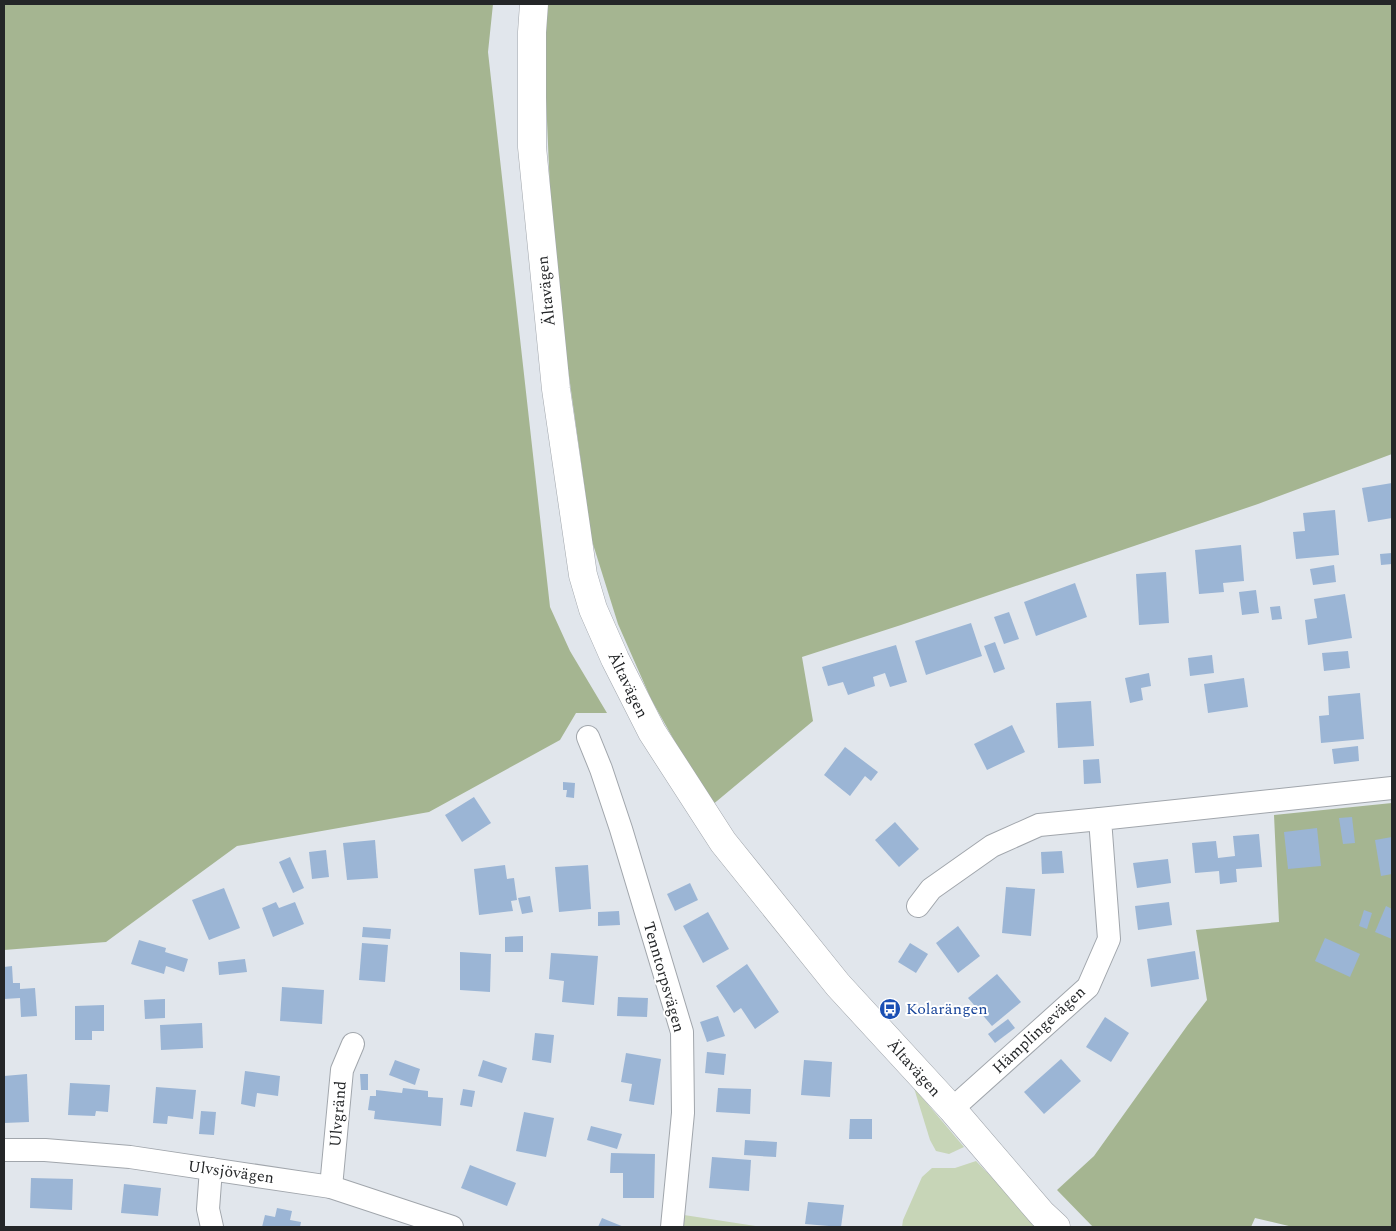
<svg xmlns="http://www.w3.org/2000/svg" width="1396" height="1231" font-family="Spectral,serif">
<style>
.green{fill:#c7d5b7}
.forest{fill:#a5b591}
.building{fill:#9bb5d5}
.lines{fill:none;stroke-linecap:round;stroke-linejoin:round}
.minor-casing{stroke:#a1a6ac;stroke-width:24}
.secondary-casing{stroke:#a1a6ac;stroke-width:29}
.minor{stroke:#fff;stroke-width:22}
.secondary{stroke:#fff;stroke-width:28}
.labels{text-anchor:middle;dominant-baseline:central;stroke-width:4;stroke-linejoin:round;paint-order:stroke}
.street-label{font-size:16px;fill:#242628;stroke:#fff}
.transit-label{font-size:16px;fill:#164399;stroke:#fff;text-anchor:start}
</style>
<rect width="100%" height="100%" fill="#e1e6ec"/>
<g class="green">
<path d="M 914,1088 L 964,1147 L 949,1154 L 936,1151 L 930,1140 Z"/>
<path d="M 976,1161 L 1040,1227 L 902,1227 L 903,1220 L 922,1177 L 932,1168 L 955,1168 Z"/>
<path d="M 684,1215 L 762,1227 L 683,1227 Z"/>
</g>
<g class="forest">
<path d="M 4,4 L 493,4 L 488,52 L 550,607 L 570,651 L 607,713 L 576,713 L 560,740 L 429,812 L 237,846 L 106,942 L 4,950 Z"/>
<path d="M 542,4 L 1392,4 L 1392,454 L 1258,504 L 901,625 L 802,657 L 813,721 L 711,806 L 651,699 L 618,624 L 592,541 L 553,261 Z"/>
<path d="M 1392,803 L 1392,1227 L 1293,1227 L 1255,1218 L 1251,1227 L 1093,1227 L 1057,1190 L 1094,1156 L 1187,1026 L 1207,1000 L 1196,930 L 1279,922 L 1274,815 Z"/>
</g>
<g class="building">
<path d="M 1392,483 L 1392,518 L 1368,522 L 1362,488 Z"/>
<path d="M 1335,510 L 1339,555 L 1296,559 L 1293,532 L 1305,531 L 1303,513 Z"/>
<path d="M 1241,545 L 1244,581 L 1223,583 L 1224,592 L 1199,594 L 1195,550 Z"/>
<path d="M 1392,553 L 1392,564 L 1381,565 L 1380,554 Z"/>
<path d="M 1334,565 L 1336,582 L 1313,585 L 1310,569 Z"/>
<path d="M 1166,572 L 1169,623 L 1139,625 L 1136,574 Z"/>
<path d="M 1075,583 L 1087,617 L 1036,636 L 1024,602 Z"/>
<path d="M 1256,590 L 1259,613 L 1242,615 L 1239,592 Z"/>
<path d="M 1345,594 L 1352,638 L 1308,645 L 1305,620 L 1317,618 L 1314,599 Z"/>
<path d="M 1280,606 L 1282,619 L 1272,620 L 1270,607 Z"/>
<path d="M 1009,612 L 1019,639 L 1004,644 L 994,617 Z"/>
<path d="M 971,623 L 982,656 L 926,675 L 915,641 Z"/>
<path d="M 995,642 L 1005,669 L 994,673 L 984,646 Z"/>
<path d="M 896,645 L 907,682 L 890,687 L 885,673 L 873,677 L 875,686 L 848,695 L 843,682 L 828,686 L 822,667 Z"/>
<path d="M 1348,651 L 1350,668 L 1324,671 L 1322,653 Z"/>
<path d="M 1212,655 L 1214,673 L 1190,676 L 1188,658 Z"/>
<path d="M 1149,673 L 1151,686 L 1141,688 L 1143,700 L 1130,703 L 1125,678 Z"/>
<path d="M 1244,678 L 1248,707 L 1208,713 L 1204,684 Z"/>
<path d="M 1360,693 L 1364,739 L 1321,743 L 1319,716 L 1329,715 L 1328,696 Z"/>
<path d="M 1091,701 L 1094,746 L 1058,748 L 1056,703 Z"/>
<path d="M 1012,725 L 1025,752 L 987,770 L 974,744 Z"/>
<path d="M 1358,746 L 1359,761 L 1334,764 L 1332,749 Z"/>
<path d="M 845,747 L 878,772 L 871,781 L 865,776 L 850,796 L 824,775 Z"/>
<path d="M 1099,759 L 1101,783 L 1084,784 L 1083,760 Z"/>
<path d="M 563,782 L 575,783 L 574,798 L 566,797 L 567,790 L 563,790 Z"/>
<path d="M 474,797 L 491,823 L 462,842 L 445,815 Z"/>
<path d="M 1352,817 L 1355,843 L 1343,844 L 1339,818 Z"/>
<path d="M 895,822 L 919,849 L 899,867 L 875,840 Z"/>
<path d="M 1317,828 L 1321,866 L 1288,869 L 1284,832 Z"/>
<path d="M 1259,834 L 1262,867 L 1236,869 L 1237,882 L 1220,884 L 1219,871 L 1195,873 L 1192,843 L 1216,841 L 1218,858 L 1235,856 L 1233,836 Z"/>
<path d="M 1392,837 L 1392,874 L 1381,876 L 1375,840 Z"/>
<path d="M 375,840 L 378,878 L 347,880 L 343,843 Z"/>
<path d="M 326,850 L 329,877 L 312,879 L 309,852 Z"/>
<path d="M 1062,851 L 1064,873 L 1042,874 L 1041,852 Z"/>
<path d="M 290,857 L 304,888 L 293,893 L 279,862 Z"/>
<path d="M 1168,859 L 1171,883 L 1137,888 L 1133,863 Z"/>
<path d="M 505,865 L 507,879 L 514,878 L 517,900 L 511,901 L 513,911 L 479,915 L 474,869 Z"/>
<path d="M 588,865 L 591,909 L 559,912 L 555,867 Z"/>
<path d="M 690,883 L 698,900 L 675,911 L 667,894 Z"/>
<path d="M 1006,887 L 1035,889 L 1031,936 L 1002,933 Z"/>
<path d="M 224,888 L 240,928 L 209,940 L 192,900 Z"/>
<path d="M 530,896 L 533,912 L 522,914 L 518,898 Z"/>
<path d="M 276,902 L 279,908 L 295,902 L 304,924 L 273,937 L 262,908 Z"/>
<path d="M 1169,902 L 1172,925 L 1138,930 L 1135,906 Z"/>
<path d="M 1386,906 L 1392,909 L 1392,939 L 1375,932 Z"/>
<path d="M 1364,910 L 1372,913 L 1367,929 L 1359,926 Z"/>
<path d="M 619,911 L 620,925 L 598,926 L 598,912 Z"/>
<path d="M 708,912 L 729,949 L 703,963 L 683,926 Z"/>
<path d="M 958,926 L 980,956 L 958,973 L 936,943 Z"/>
<path d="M 363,927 L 391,929 L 390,939 L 362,937 Z"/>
<path d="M 523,936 L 523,952 L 505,952 L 505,937 Z"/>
<path d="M 1325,938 L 1360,954 L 1350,977 L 1315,961 Z"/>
<path d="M 139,940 L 166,948 L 165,952 L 188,959 L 184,972 L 166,966 L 164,974 L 131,964 Z"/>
<path d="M 362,943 L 388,945 L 385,982 L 359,980 Z"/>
<path d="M 910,943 L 928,954 L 916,973 L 898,962 Z"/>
<path d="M 1195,951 L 1199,979 L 1151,987 L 1147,959 Z"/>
<path d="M 460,952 L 491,954 L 490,992 L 460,990 Z"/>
<path d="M 551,953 L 598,956 L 594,1005 L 562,1002 L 564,981 L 549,979 Z"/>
<path d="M 245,959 L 247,972 L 219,975 L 218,962 Z"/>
<path d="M 747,964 L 779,1012 L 755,1029 L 741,1008 L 734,1013 L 716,986 Z"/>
<path d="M 12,966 L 13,983 L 20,983 L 20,989 L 35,988 L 37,1016 L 21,1017 L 20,998 L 4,999 L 4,967 Z"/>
<path d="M 997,974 L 1021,1002 L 992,1026 L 968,998 Z"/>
<path d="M 282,987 L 324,990 L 322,1024 L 280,1021 Z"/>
<path d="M 618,997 L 648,998 L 647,1017 L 617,1016 Z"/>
<path d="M 165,999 L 165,1018 L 145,1019 L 144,1000 Z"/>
<path d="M 104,1005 L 104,1031 L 92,1031 L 92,1040 L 75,1040 L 75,1006 Z"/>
<path d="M 718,1016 L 725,1036 L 707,1042 L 700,1022 Z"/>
<path d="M 1105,1017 L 1129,1033 L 1111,1062 L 1086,1047 Z"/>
<path d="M 1008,1019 L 1015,1028 L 995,1043 L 988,1034 Z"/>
<path d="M 202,1023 L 203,1048 L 161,1050 L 160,1025 Z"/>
<path d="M 535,1033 L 554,1035 L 551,1063 L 532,1060 Z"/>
<path d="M 707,1052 L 726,1054 L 724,1075 L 705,1073 Z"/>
<path d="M 626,1053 L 661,1059 L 654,1105 L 629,1101 L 632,1084 L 621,1082 Z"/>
<path d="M 1061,1059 L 1081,1081 L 1044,1114 L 1024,1092 Z"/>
<path d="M 395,1060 L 420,1069 L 415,1085 L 389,1075 Z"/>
<path d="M 483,1060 L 507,1068 L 502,1083 L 478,1076 Z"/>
<path d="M 804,1060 L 832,1062 L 830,1097 L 801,1095 Z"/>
<path d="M 245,1071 L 280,1076 L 278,1096 L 257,1093 L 255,1107 L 241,1104 Z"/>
<path d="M 27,1074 L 29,1122 L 4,1123 L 4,1076 Z"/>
<path d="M 360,1074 L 368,1074 L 368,1090 L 361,1090 Z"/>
<path d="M 70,1083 L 110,1085 L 108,1112 L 96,1111 L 95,1116 L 68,1115 Z"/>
<path d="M 156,1087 L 196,1090 L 193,1119 L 168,1116 L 167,1124 L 153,1123 Z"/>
<path d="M 403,1088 L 428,1091 L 428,1097 L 443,1098 L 441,1126 L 374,1119 L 375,1111 L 368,1110 L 370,1096 L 376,1096 L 376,1090 L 402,1093 Z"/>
<path d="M 718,1088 L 751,1089 L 750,1114 L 716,1112 Z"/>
<path d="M 463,1089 L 475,1091 L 472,1107 L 460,1105 Z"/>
<path d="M 201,1111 L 216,1112 L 214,1135 L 199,1134 Z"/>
<path d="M 524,1112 L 554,1118 L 546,1157 L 516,1151 Z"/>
<path d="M 850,1119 L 872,1119 L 872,1139 L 849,1139 Z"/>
<path d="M 591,1126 L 622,1134 L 617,1149 L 587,1140 Z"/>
<path d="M 745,1140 L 777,1142 L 776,1157 L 744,1155 Z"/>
<path d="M 611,1153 L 655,1154 L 654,1198 L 623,1198 L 623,1173 L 610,1173 Z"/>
<path d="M 712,1157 L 751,1160 L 749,1191 L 709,1188 Z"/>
<path d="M 470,1165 L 516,1183 L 507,1206 L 461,1188 Z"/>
<path d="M 31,1178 L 73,1179 L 72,1210 L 30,1208 Z"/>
<path d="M 124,1184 L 161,1188 L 158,1216 L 121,1213 Z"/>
<path d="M 808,1202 L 844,1205 L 841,1227 L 805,1224 Z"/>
<path d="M 277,1208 L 292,1211 L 290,1220 L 301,1222 L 300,1227 L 262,1227 L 265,1215 L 275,1217 Z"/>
<path d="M 602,1218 L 624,1227 L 598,1227 Z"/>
</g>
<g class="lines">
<g class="minor-casing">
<g id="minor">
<path d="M 588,737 L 601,769 L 621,829 L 682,1032 L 683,1113 L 672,1227"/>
<path d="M 918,906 L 931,889 L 992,846 L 1039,825 L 1100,819"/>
<path d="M 952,1109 L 1088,987 L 1109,939 L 1100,819 L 1392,788"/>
<path d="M 4,1150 L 45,1150 L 130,1157 L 331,1187 L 452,1227"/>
<path d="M 211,1169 L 208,1209 L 212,1227"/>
<path d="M 331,1187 L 342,1070 L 353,1044"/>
</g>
</g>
<g class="secondary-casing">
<path id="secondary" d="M 534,4 L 532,32 L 532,147 L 556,389 L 583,575 L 593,609 L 615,659 L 652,732 L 723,842 L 838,985 L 952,1109 L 1042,1214 L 1056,1227"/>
</g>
<use href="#minor" class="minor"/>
<use href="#secondary" class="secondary"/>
</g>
<defs>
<g id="bus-disc" transform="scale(1.125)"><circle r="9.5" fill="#1a4fb4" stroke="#fff"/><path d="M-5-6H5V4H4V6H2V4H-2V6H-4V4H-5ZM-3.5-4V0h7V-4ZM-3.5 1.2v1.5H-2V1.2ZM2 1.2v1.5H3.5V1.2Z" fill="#fff"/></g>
</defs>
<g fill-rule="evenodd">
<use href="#bus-disc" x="890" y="1009"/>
</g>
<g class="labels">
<g class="street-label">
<text transform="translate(546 291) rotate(-96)">Ältavägen</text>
<text transform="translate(628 685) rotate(64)">Ältavägen</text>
<text transform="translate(664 977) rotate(74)">Tenntorpsvägen</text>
<text transform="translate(1039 1030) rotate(-43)">Hämplingevägen</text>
<text transform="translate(914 1068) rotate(48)">Ältavägen</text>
<text transform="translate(338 1114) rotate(-85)">Ulvgränd</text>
<text transform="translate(231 1172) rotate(8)">Ulvsjövägen</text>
</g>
<g class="transit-label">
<text x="906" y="1009">Kolarängen</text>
</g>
</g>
<rect width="1396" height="1231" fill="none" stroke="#242628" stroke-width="10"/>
</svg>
